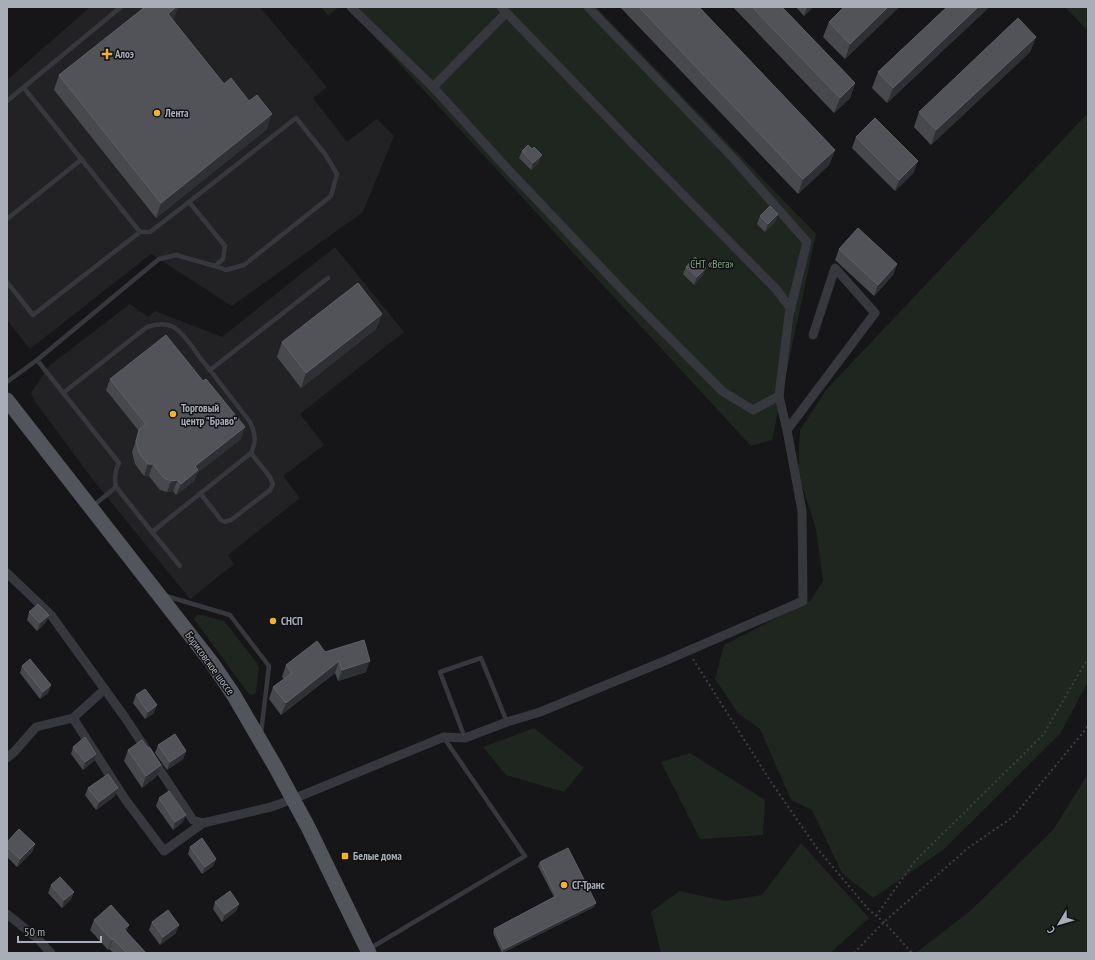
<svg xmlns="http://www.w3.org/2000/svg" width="1095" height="960" font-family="'PT Sans Narrow',sans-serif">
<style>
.built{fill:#222225}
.green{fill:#1e261f}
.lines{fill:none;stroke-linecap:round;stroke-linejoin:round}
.path{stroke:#3d3f44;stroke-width:2;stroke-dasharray:2 3;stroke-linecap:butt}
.lane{stroke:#37383d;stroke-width:4.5}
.street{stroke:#37383d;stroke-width:9}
.primary{stroke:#53555c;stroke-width:15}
.wall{fill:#47494d}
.shaded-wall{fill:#2f3033}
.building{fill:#525359;stroke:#5f6168}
.poi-dot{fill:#f2b134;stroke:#111113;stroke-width:1.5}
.labels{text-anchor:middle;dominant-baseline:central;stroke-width:3;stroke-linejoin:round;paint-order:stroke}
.poi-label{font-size:11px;font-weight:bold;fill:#a8adb8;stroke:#111113;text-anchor:start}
.park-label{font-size:11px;fill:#7fa381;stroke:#111113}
.street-label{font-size:11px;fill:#a8adb8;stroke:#111113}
</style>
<rect width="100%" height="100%" fill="#161618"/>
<g class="built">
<path d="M 90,7 L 260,7 L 327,87 L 313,98 L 347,142 L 377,119 L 394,136 L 363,212 L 232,306 L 151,254 L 30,349 L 7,320 L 7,80 Z"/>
<path d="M 335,247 L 404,332 L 300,414 L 324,445 L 283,476 L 300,498 L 228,555 L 234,564 L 190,599 L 93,480 L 34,400 L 31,393 L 50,365 L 130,304 L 148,317 L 155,311 L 222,337 Z"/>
</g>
<g class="green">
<path d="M 321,7 L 339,7 L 328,16 Z"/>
<path d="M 347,7 L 596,7 L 816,234 L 772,440 L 751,446 Z"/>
<path d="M 1065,7 L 1088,7 L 1088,31 Z"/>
<path d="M 1088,113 L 1088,682 L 1060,734 L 943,850 L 873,898 L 842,873 L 812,810 L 791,800 L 760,729 L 738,713 L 715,679 L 724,645 L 810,601 L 823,581 L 816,529 L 798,473 L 800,430 L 826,390 Z"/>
<path d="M 197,615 L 202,615 L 224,621 L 257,663 L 259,668 L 256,691 L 255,694 L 251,695 L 248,693 L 194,619 Z"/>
<path d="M 534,728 L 584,768 L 564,792 L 506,775 L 483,747 Z"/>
<path d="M 690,753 L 765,800 L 763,835 L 700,839 L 661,762 Z"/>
<path d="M 1088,774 L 1088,953 L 916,953 L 970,911 L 1053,830 Z"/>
<path d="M 801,843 L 869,918 L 830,953 L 661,953 L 651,912 L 679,891 L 725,901 L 762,895 Z"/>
</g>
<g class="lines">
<g class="path">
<path d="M 693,659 L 771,782 L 816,847 L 869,910 L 884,922 L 912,953"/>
<path d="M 876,916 L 915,861 L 1043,735 L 1088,658"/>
<path d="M 854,953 L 884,922 L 968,848 L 1013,817 L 1086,729 L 1088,725"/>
</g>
<g class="lane">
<path d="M 7,101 L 121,7"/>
<path d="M 189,202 L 296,118 L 325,154 L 337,174 L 331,196 L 244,265 L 226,270 L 215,266"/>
<path d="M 7,219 L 82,159"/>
<path d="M 7,282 L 33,315 L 140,232"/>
<path d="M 37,360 L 119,463 C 115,471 114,478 116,487 L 152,532 L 251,453 C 257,441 255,433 250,422 L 210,370"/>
<path d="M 7,382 L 37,360 L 159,259 L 176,255 L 215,266 L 223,259 L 225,246 L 189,202 L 150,232 L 140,232 L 24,88"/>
<path d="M 63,393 L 147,327 C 170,319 178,328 191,345 C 197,354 203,362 210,370 L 328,278"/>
<path d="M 200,493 L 221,520 L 224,522 L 231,520 L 270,490 L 273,484 L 270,477 L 251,453"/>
<path d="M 93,506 L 116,487"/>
<path d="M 152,532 L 180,566"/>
<path d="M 166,596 L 230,615 L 269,666 L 261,733"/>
<path d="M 465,738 L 440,672 L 481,658 L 507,722"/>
<path d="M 369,949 L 525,856 L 444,738"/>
</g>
<g class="street">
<path d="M 351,7 L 433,87 L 503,164 L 629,297 L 722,391 L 753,410 L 779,396"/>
<path d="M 501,7 L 634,145 L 776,289 L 791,309"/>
<path d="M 433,87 L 506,13"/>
<path d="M 787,430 L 875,313 L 835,268 L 813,335"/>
<path d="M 7,573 L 51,615 L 124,716 L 193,820 L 203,823 L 271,807 L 293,799 L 444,737 L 465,738 L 507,722 L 540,712 L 667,660 L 803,601 L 802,511 L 787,430 L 779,396 L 789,315 L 807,242 L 734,159 L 588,7"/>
<path d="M 73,718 L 125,799 L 164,851 L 203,823"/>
<path d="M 7,758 L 15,751 L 36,727 L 73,718 L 105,689"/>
<path d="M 7,914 L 37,938 L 51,953"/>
</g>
<path class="primary" d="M 7,400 L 212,663 L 233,694 L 275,766 L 308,827 L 369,953"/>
</g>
<g class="wall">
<path d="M 145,7 L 178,7 L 173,20 L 224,84 L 267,129 L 156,218 L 54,90 L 59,75 Z"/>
<path d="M 620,7 L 699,7 L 835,150 L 829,165 L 798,194 Z"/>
<path d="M 733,7 L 782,7 L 855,83 L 850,98 L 834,113 Z"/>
<path d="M 796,7 L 813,7 L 804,16 Z"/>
<path d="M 899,7 L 845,59 L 823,37 L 829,22 Z"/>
<path d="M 947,7 L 988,7 L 987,9 L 887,103 L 872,88 L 878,72 Z"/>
<path d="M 1036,37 L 1030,52 L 931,145 L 914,127 L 919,112 Z"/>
<path d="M 856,137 L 914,172 L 895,191 L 852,148 Z"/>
<path d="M 522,151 L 539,162 L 531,170 L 519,158 Z"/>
<path d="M 778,214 L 775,222 L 765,232 L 757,224 L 760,216 Z"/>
<path d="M 839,249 L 897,264 L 893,275 L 874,296 L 835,260 Z"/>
<path d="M 686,267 L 703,275 L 694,285 L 683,274 Z"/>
<path d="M 382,314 L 376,329 L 301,388 L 277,357 L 282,342 Z"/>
<path d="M 110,379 L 241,439 L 197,473 L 194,481 L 176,495 L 173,491 L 167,492 L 160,490 L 149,476 L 144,476 L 135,464 L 132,452 L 139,431 L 106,390 Z"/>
<path d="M 29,612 L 49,615 L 46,622 L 37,631 L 27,620 Z"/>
<path d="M 325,652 L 366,672 L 338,681 L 335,673 L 281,715 L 269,699 L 273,687 L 284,679 L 282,677 L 286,665 Z"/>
<path d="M 22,666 L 51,685 L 48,693 L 40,699 L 20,673 Z"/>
<path d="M 136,695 L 154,713 L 145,719 L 133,703 Z"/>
<path d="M 158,745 L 186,751 L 183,759 L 167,770 L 155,753 Z"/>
<path d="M 73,747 L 94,761 L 83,770 L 71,754 Z"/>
<path d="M 128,750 L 157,776 L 142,788 L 124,761 Z"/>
<path d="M 88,788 L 115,796 L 96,810 L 85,795 Z"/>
<path d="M 159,798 L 183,822 L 173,830 L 156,806 Z"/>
<path d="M 7,842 L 35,844 L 32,852 L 17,867 L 7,857 Z"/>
<path d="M 190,847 L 216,859 L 213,866 L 202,874 L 188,854 Z"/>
<path d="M 540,862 L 594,907 L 502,953 L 493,933 L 494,929 L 554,897 L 538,866 Z"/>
<path d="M 51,885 L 74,892 L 71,899 L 62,908 L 48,893 Z"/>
<path d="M 215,902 L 239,904 L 236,911 L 222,922 L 213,909 Z"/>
<path d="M 94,920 L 129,925 L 126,932 L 146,953 L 114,953 L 109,949 L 108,950 L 90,930 Z"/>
<path d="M 152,922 L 176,933 L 160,945 L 149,930 Z"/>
</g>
<g class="shaded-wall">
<path d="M 176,7 L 178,7 L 173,21 L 168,14 Z"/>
<path d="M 807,7 L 813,7 L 804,16 Z"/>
<path d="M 888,7 L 899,7 L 845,59 L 850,44 Z"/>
<path d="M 978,7 L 988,7 L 987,9 L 887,103 L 893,88 Z"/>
<path d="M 1036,37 L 1030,52 L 931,145 L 936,130 Z"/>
<path d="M 855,83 L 850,98 L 834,113 L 840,98 Z"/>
<path d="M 272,114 L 267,129 L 156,218 L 161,203 Z"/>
<path d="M 835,150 L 829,165 L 798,194 L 803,179 Z"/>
<path d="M 542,155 L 539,162 L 531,170 L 533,163 Z"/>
<path d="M 918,161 L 914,172 L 895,191 L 899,180 Z"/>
<path d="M 778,214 L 775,222 L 765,232 L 768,224 Z"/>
<path d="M 897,264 L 893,275 L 874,296 L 878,285 Z"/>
<path d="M 706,268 L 703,275 L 694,285 L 697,277 Z"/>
<path d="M 382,314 L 376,329 L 301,388 L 306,373 Z"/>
<path d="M 245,427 L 241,439 L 197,473 L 194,481 L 176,495 L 181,484 L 195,466 Z"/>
<path d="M 148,464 L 153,464 L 149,476 L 144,476 Z"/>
<path d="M 178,480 L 173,491 L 167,492 L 171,481 Z"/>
<path d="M 49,615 L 46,622 L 37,631 L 40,623 Z"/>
<path d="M 339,661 L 335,673 L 281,715 L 286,703 Z"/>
<path d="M 370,661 L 366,672 L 338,681 L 342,670 Z"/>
<path d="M 51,685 L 48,693 L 40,699 L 43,692 Z"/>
<path d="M 157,705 L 154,713 L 145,719 L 148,712 Z"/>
<path d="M 186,751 L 183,759 L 167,770 L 170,762 Z"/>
<path d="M 96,754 L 94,761 L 83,770 L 85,762 Z"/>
<path d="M 161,765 L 157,776 L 142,788 L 146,776 Z"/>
<path d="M 118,788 L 115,796 L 96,810 L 99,802 Z"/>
<path d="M 186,815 L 183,822 L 173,830 L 175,822 Z"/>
<path d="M 35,844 L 32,852 L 17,867 L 20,859 Z"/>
<path d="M 216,859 L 213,866 L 202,874 L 205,867 Z"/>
<path d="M 74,892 L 71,899 L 62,908 L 64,900 Z"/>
<path d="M 596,903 L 594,907 L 502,953 L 504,949 Z"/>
<path d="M 239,904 L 236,911 L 222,922 L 225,914 Z"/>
<path d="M 129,925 L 125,934 L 124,929 Z"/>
<path d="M 179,925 L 176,933 L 160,945 L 163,937 Z"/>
<path d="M 113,939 L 109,949 L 108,950 L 112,940 Z"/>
</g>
<g class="building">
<path d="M 145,7 L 176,7 L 168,14 L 224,84 L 231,78 L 249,101 L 257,95 L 272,114 L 161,203 L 59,75 Z"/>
<path d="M 639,7 L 699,7 L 835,150 L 803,179 Z"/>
<path d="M 752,7 L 782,7 L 855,83 L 840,98 Z"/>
<path d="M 844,7 L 888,7 L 850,44 L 829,22 Z"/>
<path d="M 947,7 L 978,7 L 893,88 L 878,72 Z"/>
<path d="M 1018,18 L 1036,37 L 936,130 L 919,112 Z"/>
<path d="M 875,118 L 918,161 L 899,180 L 856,137 Z"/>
<path d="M 528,145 L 532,149 L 534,147 L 542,155 L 533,163 L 522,151 Z"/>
<path d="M 770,206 L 778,214 L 768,224 L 760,216 Z"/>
<path d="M 858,228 L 897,264 L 878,285 L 839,249 Z"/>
<path d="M 695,257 L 706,268 L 697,277 L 686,267 Z"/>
<path d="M 358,283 L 382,314 L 306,373 L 282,342 Z"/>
<path d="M 166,335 L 203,381 L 206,379 L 245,427 L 195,466 L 198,470 L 181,484 L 178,480 L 171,481 L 164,478 L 153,464 L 148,464 L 139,453 L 136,441 L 139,430 L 146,424 L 110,379 Z"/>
<path d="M 38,604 L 49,615 L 40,623 L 29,612 Z"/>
<path d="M 364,640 L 370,661 L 342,670 L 339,661 L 286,703 L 273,687 L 292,673 L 286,665 L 317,641 L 325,652 Z"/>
<path d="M 30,659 L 51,685 L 43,692 L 22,666 Z"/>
<path d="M 145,689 L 157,705 L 148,712 L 136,695 Z"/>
<path d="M 175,734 L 186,751 L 170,762 L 158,745 Z"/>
<path d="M 85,737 L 96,754 L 85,762 L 73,747 Z"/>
<path d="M 142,740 L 148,748 L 150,748 L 161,765 L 146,776 L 128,750 Z"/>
<path d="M 108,774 L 118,788 L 99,802 L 88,788 Z"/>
<path d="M 169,791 L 186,815 L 175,822 L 159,798 Z"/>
<path d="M 19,829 L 35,844 L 20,859 L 7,847 L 7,842 Z"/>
<path d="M 202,838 L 216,859 L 205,867 L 190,847 Z"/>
<path d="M 568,848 L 596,903 L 504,949 L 494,929 L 556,896 L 540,862 Z"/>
<path d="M 60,877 L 74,892 L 64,900 L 51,885 Z"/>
<path d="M 230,891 L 239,904 L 225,914 L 215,902 Z"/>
<path d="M 111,905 L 129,925 L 124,929 L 146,953 L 127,953 L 113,939 L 112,940 L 94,920 Z"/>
<path d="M 168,910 L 179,925 L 163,937 L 152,922 Z"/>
</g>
<g class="poi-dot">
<path d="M105 48h4v4h4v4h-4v4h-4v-4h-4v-4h4z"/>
<circle cx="157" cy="113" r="4"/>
<circle cx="173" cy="414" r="4"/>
<circle cx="273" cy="621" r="4"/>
<rect x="341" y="852" width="8" height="8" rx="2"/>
<circle cx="564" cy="885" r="4"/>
</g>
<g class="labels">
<g class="poi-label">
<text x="115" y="54">Алоэ</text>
<text x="165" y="113">Лента</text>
<text x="181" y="408">Торговый<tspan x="181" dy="13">центр "Браво"</tspan></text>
<text x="281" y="621">СНСП</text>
<text x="353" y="856">Белые дома</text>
<text x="572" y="885">СГ-Транс</text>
</g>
<g class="park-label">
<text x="712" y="264">СНТ «Вега»</text>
</g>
<g class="street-label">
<text transform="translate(210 663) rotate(54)">Борисовское шоссе</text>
</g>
</g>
<rect width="1095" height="960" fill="none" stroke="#a8adb8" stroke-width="16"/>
<g transform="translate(1059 924) rotate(232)" stroke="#111113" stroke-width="3" paint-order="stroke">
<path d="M0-3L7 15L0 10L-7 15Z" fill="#a8adb8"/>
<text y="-6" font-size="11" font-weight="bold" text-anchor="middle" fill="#a8adb8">С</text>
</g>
<path d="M18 936v6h83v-6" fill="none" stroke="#a8adb8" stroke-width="2"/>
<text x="24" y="936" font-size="12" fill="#a8adb8" stroke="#111113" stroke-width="3" paint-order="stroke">50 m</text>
</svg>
